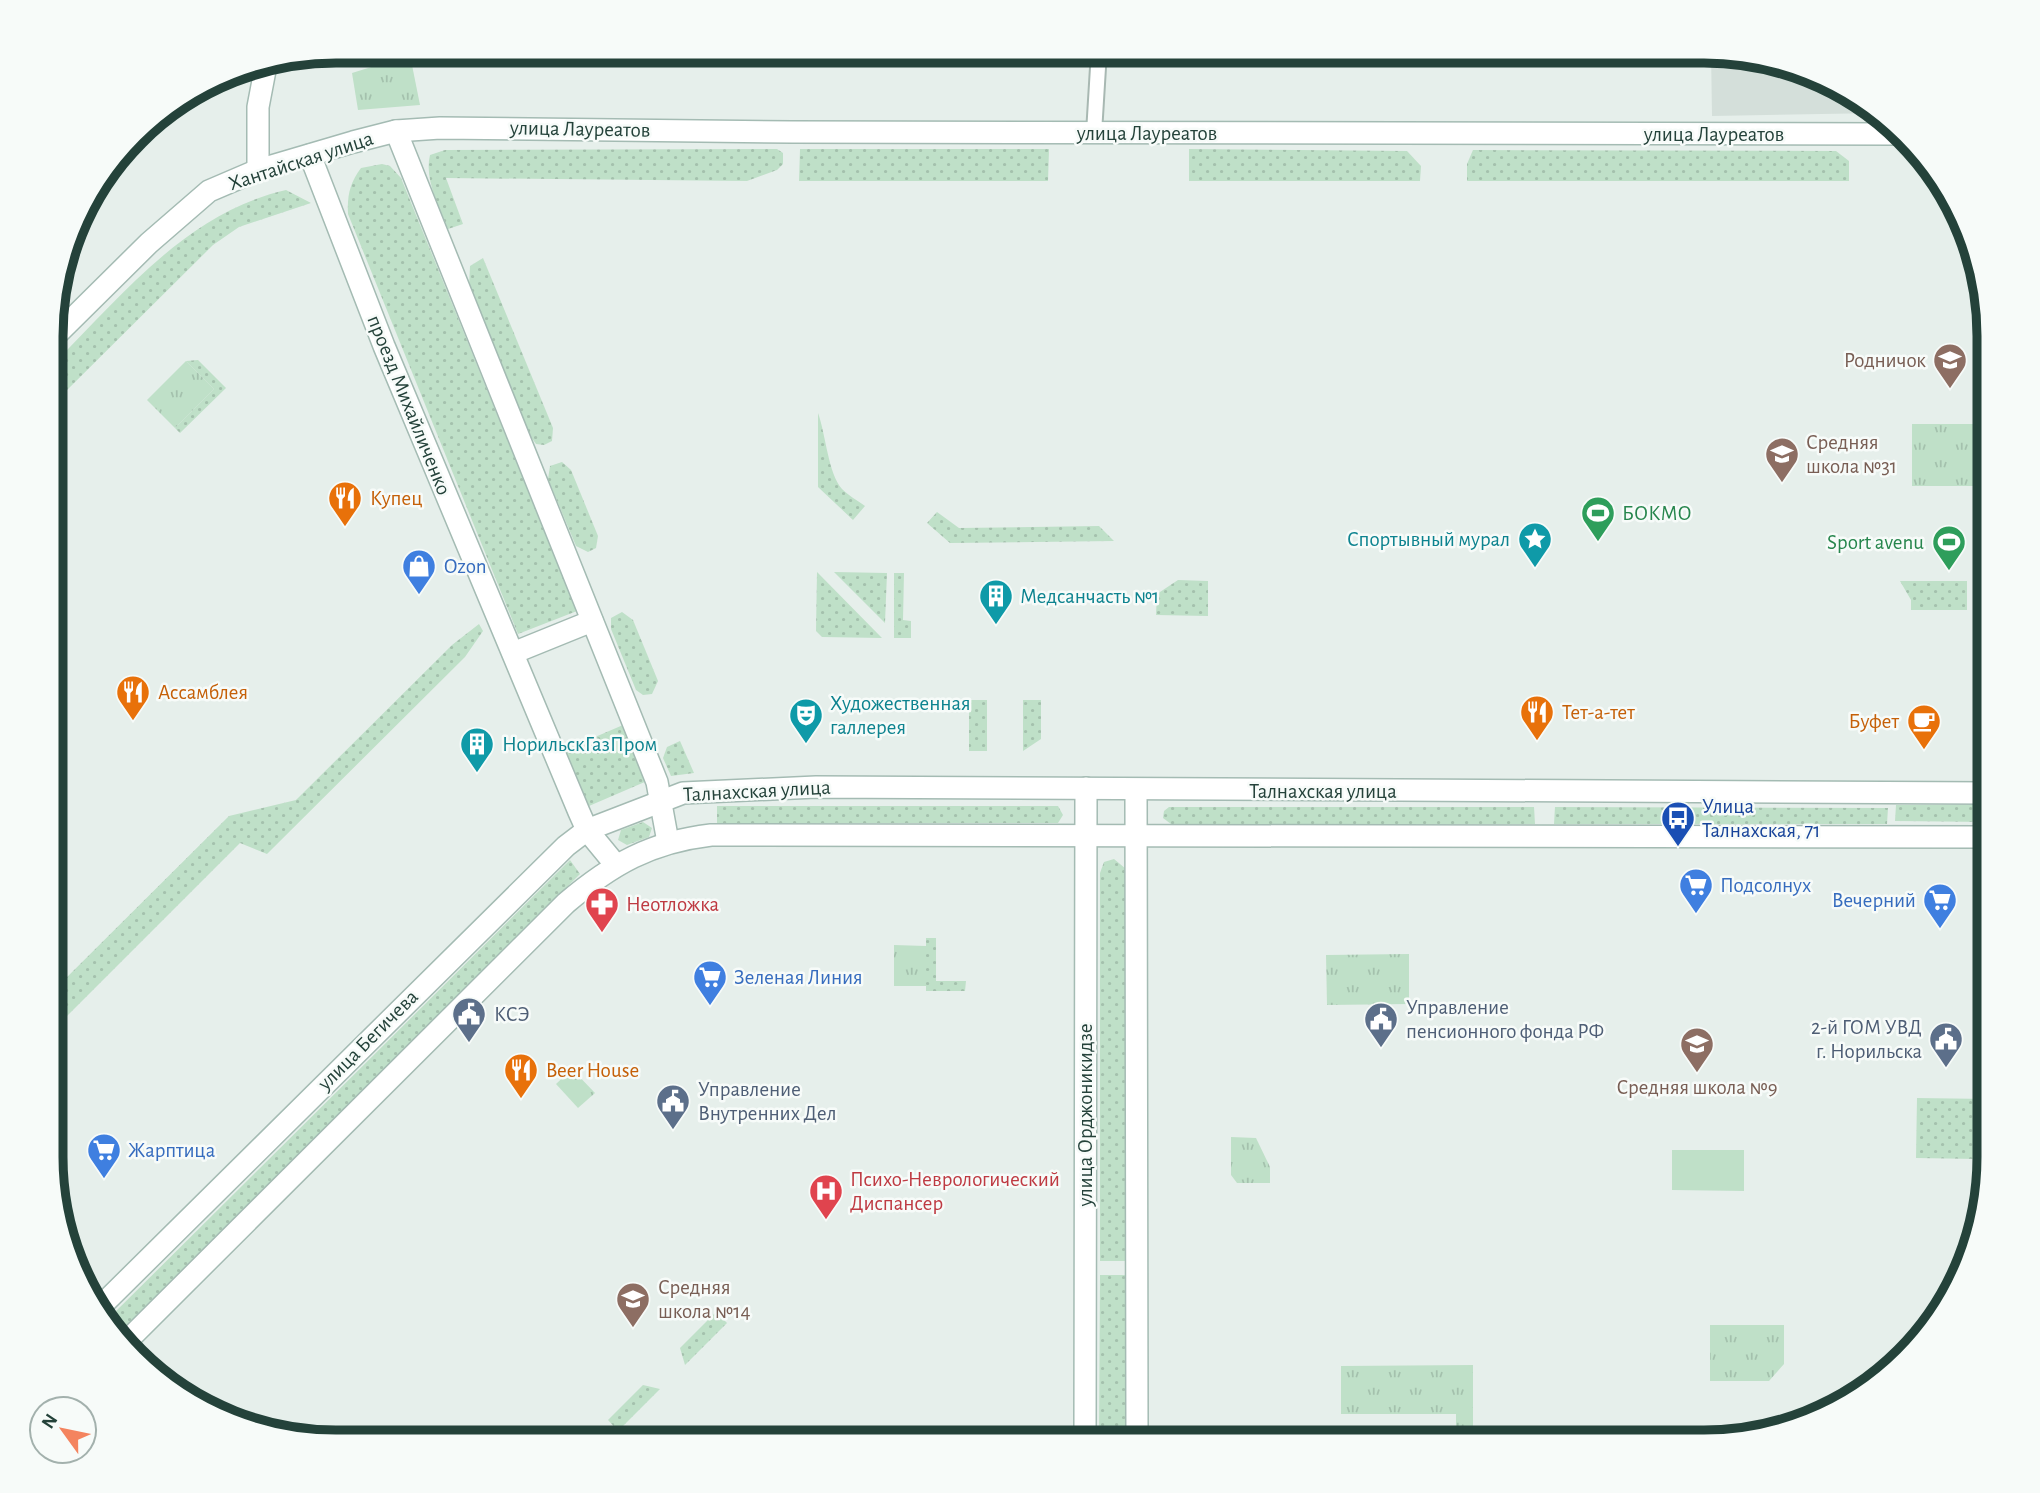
<svg xmlns="http://www.w3.org/2000/svg" width="2040" height="1493" font-family="'Alegreya Sans',sans-serif">
  <style>
    .built { fill: #d4dfda }
    .grass { fill: url(#grass-dots) }
    .park { fill: url(#park-tufts) }
    .pitch { fill: #bfe0c8 }
    .lines { fill: none; stroke-linecap: round; stroke-linejoin: round }
    .street-casing { stroke: #a8b8b2; stroke-width: 18 }
    .secondary-casing { stroke: #a4bbb3; stroke-width: 24 }
    .street { stroke: #fff; stroke-width: 14 }
    .secondary { stroke: #fff; stroke-width: 21 }
    .labels { text-anchor: middle; dominant-baseline: central; stroke-width: 5; stroke-linejoin: round; paint-order: stroke }
    .street-label { font-size: 21px; fill: #24423a; stroke: #f7fbf9 }
    .education-label { font-size: 21px; fill: #785e54; stroke: #f7fbf9; text-anchor: start }
    .food-label { font-size: 21px; fill: #c56008; stroke: #f7fbf9; text-anchor: start }
    .leisure-label { font-size: 21px; fill: #27864d; stroke: #f7fbf9; text-anchor: start }
    .culture-label { font-size: 21px; fill: #0d838f; stroke: #f7fbf9; text-anchor: start }
    .shop-label { font-size: 21px; fill: #366cbe; stroke: #f7fbf9; text-anchor: start }
    .transit-label { font-size: 21px; fill: #164399; stroke: #f7fbf9; text-anchor: start }
    .health-label { font-size: 21px; fill: #be3a42; stroke: #f7fbf9; text-anchor: start }
    .service-label { font-size: 21px; fill: #4e5e75; stroke: #f7fbf9; text-anchor: start }
    .rim { fill: none; stroke: #24423a; stroke-width: 9 }
  </style>
  <defs>
    <pattern id="grass-dots" width="8" height="8" patternUnits="userSpaceOnUse" patternTransform="scale(1.75)"><rect width="8" height="8" fill="#bfe0c8"/><path d="M2 2h.1M6 6h.1" fill="none" stroke="#a4c1ad" stroke-width="1.8" stroke-linecap="round"/></pattern>
    <pattern id="park-tufts" width="24" height="20" patternUnits="userSpaceOnUse" patternTransform="scale(1.75)"><rect width="24" height="20" fill="#bfe0c8"/><path d="M3 7l-1-3M5 7V3M7 7l1-3M15 17l-1-3M17 17v-4M19 17l1-3" fill="none" stroke="#a4c1ad"/></pattern>
  </defs>
  <rect width="100%" height="100%" fill="#e6efeb"/>
  <path class="built" d="M 1711,51 L 1813,72 L 1880,113 L 1712,116 Z"/>
  <g class="grass">
    <path d="M 777,149 L 783,153 L 783,164 L 777,170 L 747,181 L 446,178 L 463,224 L 448,229 C 439,206 424,179 430,155 L 445,150 Z"/>
    <path d="M 800,149 L 1049,149 L 1048,181 L 799,181 Z"/>
    <path d="M 1189,149 L 1407,151 L 1421,166 L 1420,181 L 1189,181 Z"/>
    <path d="M 1473,150 L 1836,151 L 1849,161 L 1849,181 L 1467,181 L 1467,164 Z"/>
    <path d="M 382,164 L 390,166 L 401,178 L 577,611 L 518,634 L 348,214 C 347,195 350,183 361,168 Z"/>
    <path d="M 286,190 L 311,203 L 239,227 L 213,245 L 61,396 L 53,385 L 53,364 C 123,295 186,213 286,190 Z"/>
    <path d="M 483,258 L 553,428 L 552,441 L 544,445 L 536,444 L 531,437 L 469,287 L 470,266 Z"/>
    <path d="M 198,360 L 226,388 L 180,433 L 175,428 L 214,389 L 186,361 Z"/>
    <path d="M 818,413 C 826,435 828,473 842,489 C 848,495 858,501 865,506 L 853,520 L 818,487 Z"/>
    <path d="M 562,462 L 571,470 L 598,536 L 596,548 L 588,552 L 576,546 L 548,479 L 550,466 Z"/>
    <path d="M 937,512 L 959,528 L 1099,526 L 1114,541 L 950,543 L 927,523 Z"/>
    <path d="M 817,572 L 882,638 L 822,637 L 816,631 Z"/>
    <path d="M 834,572 L 887,573 L 885,623 Z"/>
    <path d="M 894,573 L 904,573 L 903,620 L 911,621 L 911,638 L 894,638 Z"/>
    <path d="M 1178,580 L 1208,581 L 1208,616 L 1156,615 L 1157,594 Z"/>
    <path d="M 1900,581 L 1967,581 L 1967,610 L 1911,610 L 1911,600 Z"/>
    <path d="M 622,612 L 633,620 L 658,681 L 652,694 L 643,695 L 636,690 L 611,629 L 611,618 Z"/>
    <path d="M 479,624 L 483,631 L 465,657 L 267,854 L 240,843 L 53,1030 L 53,991 L 229,816 L 296,800 L 452,645 Z"/>
    <rect x="969" y="700" width="18" height="51"/>
    <path d="M 1023,700 L 1041,700 L 1041,739 L 1023,751 Z"/>
    <path d="M 623,725 L 647,781 L 589,806 L 565,750 Z"/>
    <path d="M 680,741 L 694,773 L 671,776 L 663,758 L 667,747 Z"/>
    <path d="M 1896,805 L 1989,805 L 1989,822 L 1895,821 Z"/>
    <path d="M 717,806 L 1058,806 L 1063,815 L 1058,823 L 717,823 Z"/>
    <path d="M 1169,807 L 1534,807 L 1535,824 L 1171,824 L 1163,818 L 1164,811 Z"/>
    <path d="M 1555,807 L 1888,808 L 1887,824 L 1554,824 Z"/>
    <path d="M 643,822 L 652,828 L 649,837 L 627,845 L 618,840 L 621,830 Z"/>
    <path d="M 1114,859 L 1126,869 L 1125,1261 L 1100,1261 L 1100,873 L 1104,862 Z"/>
    <path d="M 570,860 L 580,874 L 119,1333 L 107,1320 Z"/>
    <path d="M 926,938 L 936,938 L 936,981 L 966,981 L 965,991 L 926,991 Z"/>
    <path d="M 1917,1098 L 1989,1099 L 1989,1155 L 1978,1155 L 1978,1159 L 1916,1158 Z"/>
    <path d="M 1100,1275 L 1125,1275 L 1125,1442 L 1099,1442 Z"/>
    <path d="M 716,1312 L 727,1323 L 685,1365 L 680,1348 Z"/>
    <path d="M 643,1385 L 660,1389 L 618,1431 L 608,1420 Z"/>
  </g>
  <g class="park">
    <path d="M 410,55 L 420,105 L 358,110 L 352,73 Z"/>
    <path d="M 186,361 L 214,389 L 175,428 L 147,400 Z"/>
    <rect x="1912" y="424" width="77" height="62"/>
    <path d="M 894,945 L 926,946 L 926,986 L 894,986 Z"/>
    <path d="M 1409,954 L 1409,1004 L 1327,1005 L 1326,955 Z"/>
    <path d="M 572,1069 L 595,1093 L 578,1108 L 556,1084 Z"/>
    <path d="M 1231,1137 L 1256,1138 L 1270,1167 L 1270,1183 L 1237,1183 L 1231,1175 Z"/>
    <path d="M 1710,1325 L 1784,1325 L 1784,1364 L 1769,1381 L 1710,1381 Z"/>
    <path d="M 1473,1365 L 1473,1442 L 1456,1442 L 1456,1414 L 1341,1414 L 1341,1366 Z"/>
  </g>
  <path class="pitch" d="M 1672,1150 L 1744,1150 L 1744,1191 L 1672,1190 Z"/>
  <g class="lines">
    <g class="street-casing">
      <path id="street" d="M 1094,133 L 1099,51"/>
    </g>
    <g class="secondary-casing">
      <g id="secondary">
        <path d="M 396,131 L 657,782 L 668,842"/>
        <path d="M 310,155 L 384,346 L 579,812 L 587,830 L 615,864"/>
        <path d="M 258,170 L 258,107 L 266,65"/>
        <path d="M 53,338 L 149,243 L 209,191 L 258,170 L 353,142 L 396,131 L 440,128 L 792,132 L 1898,134"/>
        <path d="M 513,653 L 592,621"/>
        <path d="M 1136,790 L 1137,1442"/>
        <path d="M 98,1309 L 566,846 L 587,830 L 683,793 L 816,787 L 1989,793"/>
        <path d="M 126,1342 L 566,903 C 612,864 651,842 711,835 L 1989,837"/>
        <path d="M 1085,1442 L 1086,788"/>
      </g>
    </g>
    <use href="#street" class="street"/>
    <use href="#secondary" class="secondary"/>
  </g>
  <defs>
    <g id="school-pin" transform="scale(1.75)"><path d="M0 17L-7.5 6A9.5 9.5 0 1 1 7.5 6Z" fill="#8d6e63" stroke="#f7fbf9"/><path d="M0-5L7-2L0 1L-7-2ZM-4 1L0 2.5L4 1V4Q0 6-4 4Z" fill="#fff"/></g>
    <g id="restaurant-pin" transform="scale(1.75)"><path d="M0 17L-7.5 6A9.5 9.5 0 1 1 7.5 6Z" fill="#e8710a" stroke="#f7fbf9"/><path d="M-5-6h1v4h1v-4h1v4h1v-4h1v5L-1.5 .5V6h-2V.5L-5-1ZM5-6V6H3V1.5H1.5Q1.5-4 5-6Z" fill="#fff"/></g>
    <g id="stadium-pin" transform="scale(1.75)"><path d="M0 17L-7.5 6A9.5 9.5 0 1 1 7.5 6Z" fill="#2e9e5b" stroke="#f7fbf9"/><path d="M0-5a6.5 5 0 1 0 0 10a6.5 5 0 1 0 0-10ZM-3.5-1.8h7v3.6h-7Z" fill="#fff"/></g>
    <g id="sight-pin" transform="scale(1.75)"><path d="M0 17L-7.5 6A9.5 9.5 0 1 1 7.5 6Z" fill="#0f9aa8" stroke="#f7fbf9"/><path d="M0-6L1.8-2.2L6-1.7L2.9 1.2L3.7 5.4L0 3.3L-3.7 5.4L-2.9 1.2L-6-1.7L-1.8-2.2Z" fill="#fff"/></g>
    <g id="shop-pin" transform="scale(1.75)"><path d="M0 17L-7.5 6A9.5 9.5 0 1 1 7.5 6Z" fill="#3f7fe0" stroke="#f7fbf9"/><path d="M-5-2.5h2.3a2.7 3.5 0 0 1 5.4 0H5L5.5 6h-11ZM-1.5-2.5h3a1.5 2.3 0 0 0-3 0Z" fill="#fff"/></g>
    <g id="building-pin" transform="scale(1.75)"><path d="M0 17L-7.5 6A9.5 9.5 0 1 1 7.5 6Z" fill="#0f9aa8" stroke="#f7fbf9"/><path d="M-4-6H4V6H1V3H-1V6H-4ZM-2.5-4.3h1.7v1.8h-1.7ZM.8-4.3h1.7v1.8H.8ZM-2.5-1h1.7V.8h-1.7ZM.8-1h1.7V.8H.8Z" fill="#fff"/></g>
    <g id="theatre-pin" transform="scale(1.75)"><path d="M0 17L-7.5 6A9.5 9.5 0 1 1 7.5 6Z" fill="#0f9aa8" stroke="#f7fbf9"/><path d="M-5-5.5Q0-4 5-5.5V0Q5 5 0 6Q-5 5-5 0ZM-3.3-2.5H-1v1.5H-3.3ZM1-2.5H3.3v1.5H1ZM-2.8 1Q0 5.5 2.8 1Z" fill="#fff"/></g>
    <g id="cafe-pin" transform="scale(1.75)"><path d="M0 17L-7.5 6A9.5 9.5 0 1 1 7.5 6Z" fill="#e8710a" stroke="#f7fbf9"/><path d="M-5.5-4.5H6V0H3Q3 3.5 0 3.5H-2.5Q-5.5 3.5-5.5 0ZM3-3.2v2h1.7v-2ZM-6 4.5H4V6H-6Z" fill="#fff"/></g>
    <g id="bus-pin" transform="scale(1.75)"><path d="M0 17L-7.5 6A9.5 9.5 0 1 1 7.5 6Z" fill="#1a4fb4" stroke="#f7fbf9"/><path d="M-5-6H5V4H4V6H2V4H-2V6H-4V4H-5ZM-3.5-4V0h7V-4ZM-3.5 1.2v1.5H-2V1.2ZM2 1.2v1.5H3.5V1.2Z" fill="#fff"/></g>
    <g id="supermarket-pin" transform="scale(1.75)"><path d="M0 17L-7.5 6A9.5 9.5 0 1 1 7.5 6Z" fill="#3f7fe0" stroke="#f7fbf9"/><path d="M-6-5.5h2.5l.6 2H6L4.5 2H-2.5L-4.4-4H-6ZM-1.5 3.2a1.3 1.3 0 1 0 .1 0ZM3 3.2a1.3 1.3 0 1 0 .1 0Z" fill="#fff"/></g>
    <g id="pharmacy-pin" transform="scale(1.75)"><path d="M0 17L-7.5 6A9.5 9.5 0 1 1 7.5 6Z" fill="#e0444e" stroke="#f7fbf9"/><path d="M-2-6h4v4h4v4h-4v4h-4v-4h-4v-4h4Z" fill="#fff"/></g>
    <g id="civic-pin" transform="scale(1.75)"><path d="M0 17L-7.5 6A9.5 9.5 0 1 1 7.5 6Z" fill="#5c6f8a" stroke="#f7fbf9"/><path d="M-.6-6.5H3V-4.5H.6V-3L4-1V1h2V6H-6V1h2V-1L-.6-3ZM-1.2 2.5V6h2.4V2.5Z" fill="#fff"/></g>
    <g id="hospital-pin" transform="scale(1.75)"><path d="M0 17L-7.5 6A9.5 9.5 0 1 1 7.5 6Z" fill="#e0444e" stroke="#f7fbf9"/><path d="M-5-5h3v3.5h4V-5h3V5h-3V1.5h-4V5h-3Z" fill="#fff"/></g>
  </defs>
  <g fill-rule="evenodd">
    <use href="#school-pin" x="1950" y="360"/>
    <use href="#school-pin" x="1782" y="454"/>
    <use href="#restaurant-pin" x="345" y="498"/>
    <use href="#stadium-pin" x="1598" y="513"/>
    <use href="#sight-pin" x="1535" y="539"/>
    <use href="#stadium-pin" x="1949" y="542"/>
    <use href="#shop-pin" x="419" y="566"/>
    <use href="#building-pin" x="996" y="596"/>
    <use href="#restaurant-pin" x="133" y="692"/>
    <use href="#restaurant-pin" x="1537" y="712"/>
    <use href="#theatre-pin" x="806" y="715"/>
    <use href="#cafe-pin" x="1924" y="721"/>
    <use href="#building-pin" x="477" y="744"/>
    <use href="#bus-pin" x="1678" y="818"/>
    <use href="#supermarket-pin" x="1696" y="885"/>
    <use href="#supermarket-pin" x="1940" y="900"/>
    <use href="#pharmacy-pin" x="602" y="904"/>
    <use href="#supermarket-pin" x="710" y="977"/>
    <use href="#civic-pin" x="469" y="1014"/>
    <use href="#civic-pin" x="1381" y="1019"/>
    <use href="#civic-pin" x="1946" y="1039"/>
    <use href="#school-pin" x="1697" y="1044"/>
    <use href="#restaurant-pin" x="521" y="1070"/>
    <use href="#civic-pin" x="673" y="1101"/>
    <use href="#supermarket-pin" x="104" y="1150"/>
    <use href="#hospital-pin" x="826" y="1191"/>
    <use href="#school-pin" x="633" y="1299"/>
  </g>
  <g class="labels">
    <g class="street-label">
      <text transform="translate(580 129) rotate(1)">улица Лауреатов</text>
      <text x="1147" y="133">улица Лауреатов</text>
      <text x="1714" y="134">улица Лауреатов</text>
      <text transform="translate(301 161) rotate(-18)">Хантайская улица</text>
      <text transform="translate(409 405) rotate(68)">проезд Михайличенко</text>
      <text transform="translate(757 791) rotate(-3)">Талнахская улица</text>
      <text x="1323" y="791">Талнахская улица</text>
      <text transform="translate(368 1040) rotate(-45)">улица Бегичева</text>
      <text transform="translate(1085 1115) rotate(-90)">улица Орджоникидзе</text>
    </g>
    <g class="education-label">
      <text x="1926" y="360" text-anchor="end">Родничок</text>
      <text x="1806" y="442">Средняя<tspan x="1806" dy="24">школа №31</tspan></text>
      <text x="1697" y="1087" text-anchor="middle">Средняя школа №9</text>
      <text x="658" y="1287">Средняя<tspan x="658" dy="24">школа №14</tspan></text>
    </g>
    <g class="food-label">
      <text x="370" y="498">Купец</text>
      <text x="158" y="692">Ассамблея</text>
      <text x="1562" y="712">Тет-а-тет</text>
      <text x="1899" y="721" text-anchor="end">Буфет</text>
      <text x="546" y="1070">Beer House</text>
    </g>
    <g class="leisure-label">
      <text x="1622" y="513">БОКМО</text>
      <text x="1924" y="542" text-anchor="end">Sport avenu</text>
    </g>
    <g class="culture-label">
      <text x="1510" y="539" text-anchor="end">Спортывный мурал</text>
      <text x="1020" y="596">Медсанчасть №1</text>
      <text x="830" y="703">Художественная<tspan x="830" dy="24">галлерея</tspan></text>
      <text x="502" y="744">НорильскГазПром</text>
    </g>
    <g class="shop-label">
      <text x="444" y="566">Ozon</text>
      <text x="1720" y="885">Подсолнух</text>
      <text x="1916" y="900" text-anchor="end">Вечерний</text>
      <text x="734" y="977">Зеленая Линия</text>
      <text x="128" y="1150">Жарптица</text>
    </g>
    <g class="transit-label">
      <text x="1702" y="806">Улица<tspan x="1702" dy="24">Талнахская, 71</tspan></text>
    </g>
    <g class="health-label">
      <text x="626" y="904">Неотложка</text>
      <text x="850" y="1179">Психо-Неврологический<tspan x="850" dy="24">Диспансер</tspan></text>
    </g>
    <g class="service-label">
      <text x="1406" y="1007">Управление<tspan x="1406" dy="24">пенсионного фонда РФ</tspan></text>
      <text x="494" y="1014">КСЭ</text>
      <text x="1922" y="1027" text-anchor="end">2-й ГОМ УВД<tspan x="1922" dy="24">г. Норильска</tspan></text>
      <text x="698" y="1089">Управление<tspan x="698" dy="24">Внутренних Дел</tspan></text>
    </g>
  </g>
  <path d="M0 0H2040V1493H0ZM336 63H1704A273 273 0 0 1 1977 336V1157A273 273 0 0 1 1704 1430H336A273 273 0 0 1 63 1157V336A273 273 0 0 1 336 63Z" fill="#f7fbf9" fill-rule="evenodd"/>
  <path class="rim" d="M336 63H1704A273 273 0 0 1 1977 336V1157A273 273 0 0 1 1704 1430H336A273 273 0 0 1 63 1157V336A273 273 0 0 1 336 63Z"/>
  <g transform="translate(63 1430) rotate(303)"><circle r="33" fill="#f7fbf9" stroke="#a3b1ad" stroke-width="2"/>
  <path d="M0-5L12 26L0 18L-12 26Z" fill="#f4845f"/>
  <text y="-10" font-size="19" font-weight="bold" text-anchor="middle" fill="#24423a">N</text>
  </g>
</svg>
